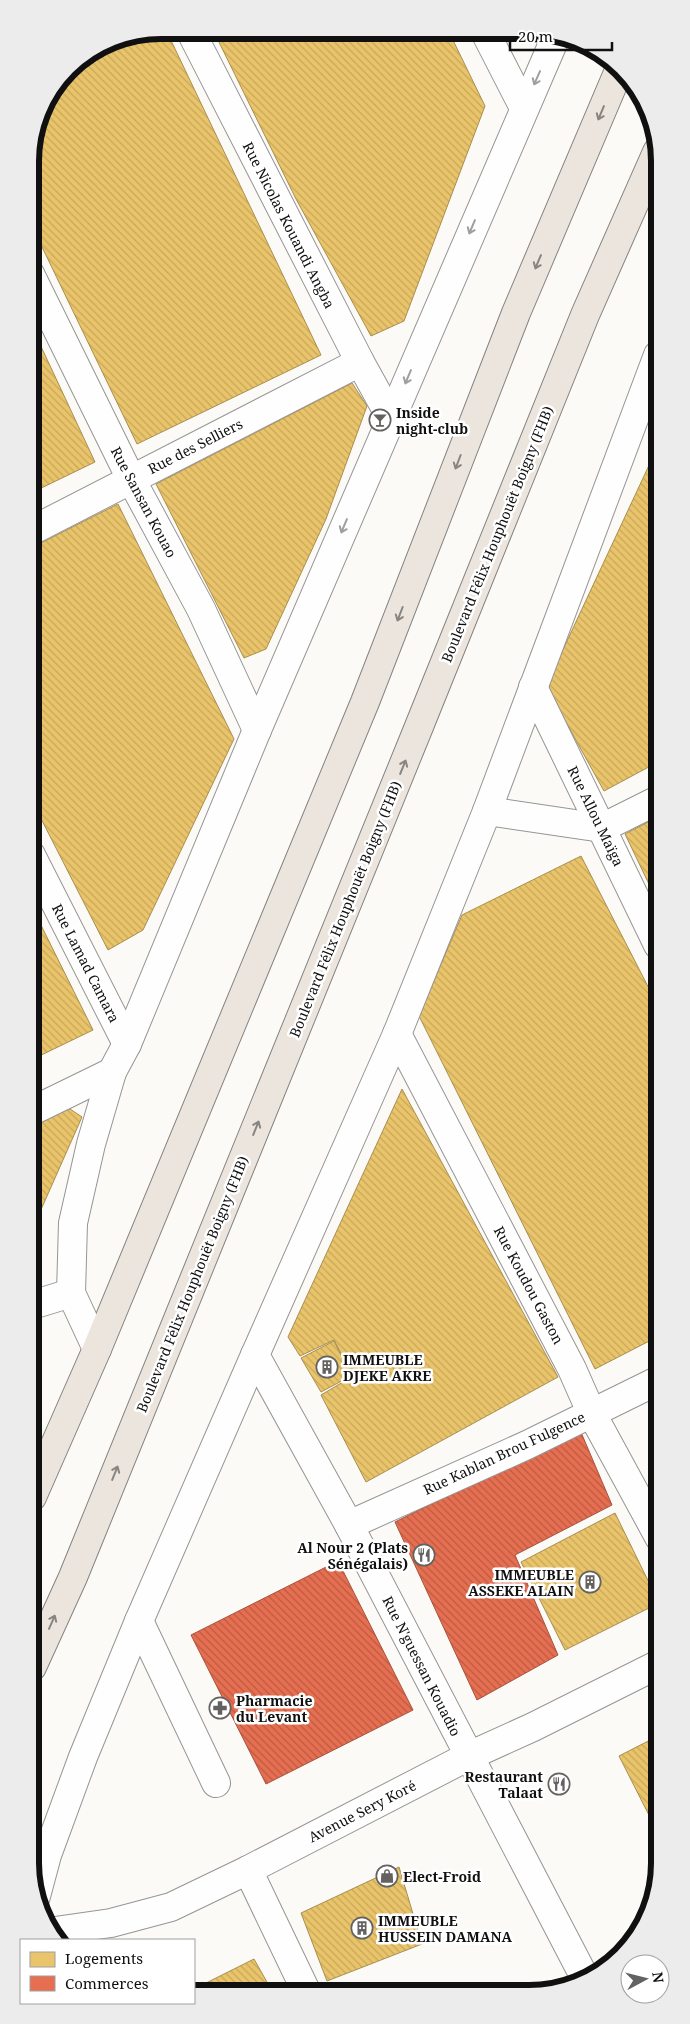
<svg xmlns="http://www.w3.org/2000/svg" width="690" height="2024" font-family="'Noto Serif',serif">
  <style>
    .homes { fill: url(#homes-back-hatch); stroke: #a88e4f }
    .shops { fill: url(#shops-back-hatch); stroke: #a6523e }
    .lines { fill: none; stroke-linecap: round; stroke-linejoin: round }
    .minor-casing { stroke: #969594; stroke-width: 30 }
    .major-casing { stroke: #848381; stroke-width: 30 }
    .minor { stroke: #fffefe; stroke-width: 28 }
    .major { stroke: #ebe5dd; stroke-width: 28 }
    .oneway { stroke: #9f9f9f }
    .oneway2 { stroke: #888581 }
    .labels { text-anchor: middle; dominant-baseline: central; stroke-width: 5; stroke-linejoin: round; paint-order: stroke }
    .street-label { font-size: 14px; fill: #101010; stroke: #fff }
    .poi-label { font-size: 14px; font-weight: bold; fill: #101010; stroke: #fff; text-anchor: start }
    .rim { fill: none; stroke: #101010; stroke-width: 6 }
  </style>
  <defs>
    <pattern id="homes-back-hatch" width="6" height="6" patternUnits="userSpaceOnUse" patternTransform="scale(1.25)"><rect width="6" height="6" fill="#e9c46a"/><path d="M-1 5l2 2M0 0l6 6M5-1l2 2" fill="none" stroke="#c7a75b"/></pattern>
    <pattern id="shops-back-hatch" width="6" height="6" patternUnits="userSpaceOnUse" patternTransform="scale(1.25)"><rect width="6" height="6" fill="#e76f51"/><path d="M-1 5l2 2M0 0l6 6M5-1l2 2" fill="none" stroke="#ba5a42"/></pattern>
  </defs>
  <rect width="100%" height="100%" fill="#fcfaf7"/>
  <g class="homes">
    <path d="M 161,30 L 166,30 L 321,355 L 137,444 L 30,222 L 30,152 L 43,103 L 74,63 L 111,40 Z"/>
    <path d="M 213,30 L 449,32 L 485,106 L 404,321 L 371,336 L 296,199 Z"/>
    <path d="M 31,325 L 95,462 L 31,493 Z"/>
    <path d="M 352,383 L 367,406 L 326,519 L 266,649 L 244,658 L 156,484 Z"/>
    <path d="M 658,446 L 658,762 L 604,791 L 546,686 Z"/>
    <path d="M 118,504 L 234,739 L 143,930 L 108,950 L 31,799 L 31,548 Z"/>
    <path d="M 658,817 L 658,903 L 625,834 Z"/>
    <path d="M 581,856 L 659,1008 L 659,1336 L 595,1369 L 419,1016 L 462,915 Z"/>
    <path d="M 31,905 L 93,1030 L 31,1060 Z"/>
    <path d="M 402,1089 L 558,1377 L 366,1482 L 321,1395 L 353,1376 L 334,1340 L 300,1356 L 288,1337 Z"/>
    <path d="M 64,1105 L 82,1117 L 32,1230 L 32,1120 Z"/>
    <path d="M 334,1341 L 351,1376 L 321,1392 L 301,1358 Z"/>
    <path d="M 615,1513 L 659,1603 L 565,1650 L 521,1562 Z"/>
    <path d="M 660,1735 L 660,1830 L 657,1831 L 619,1756 Z"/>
    <path d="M 399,1867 L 422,1944 L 327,1981 L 301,1913 Z"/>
    <path d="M 254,1959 L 272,1991 L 197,1992 L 196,1988 Z"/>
  </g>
  <g class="shops">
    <path d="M 580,1430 L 612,1505 L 515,1555 L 558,1655 L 477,1700 L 395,1522 Z"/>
    <path d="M 338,1561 L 413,1710 L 266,1784 L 191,1635 Z"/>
  </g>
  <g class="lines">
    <g class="minor-casing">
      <g id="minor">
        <path d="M 190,30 L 360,362 L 391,418"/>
        <path d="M 485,32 L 524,108"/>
        <path d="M 30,274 L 131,479 L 201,609 L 257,730"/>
        <path d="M 31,531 L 360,362"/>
        <path d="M 533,687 L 658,945"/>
        <path d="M 487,811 L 602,828 L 658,800"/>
        <path d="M 31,855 L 127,1044"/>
        <path d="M 397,1034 L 572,1369 L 591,1412 L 659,1537"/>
        <path d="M 32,1111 L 112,1072"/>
        <path d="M 32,1305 L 71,1293"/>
        <path d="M 97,1349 L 71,1293 L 73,1223 L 91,1144 L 112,1072 L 127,1044 L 257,730 L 557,34"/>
        <path d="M 255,1355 L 349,1525 L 586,1980"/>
        <path d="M 349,1525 L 527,1445 L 659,1380"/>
        <path d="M 139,1621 L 216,1783"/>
        <path d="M 248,1870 L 306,1991"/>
        <path d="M 36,1896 L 47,1855 L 83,1757 L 139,1621 L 255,1355 L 397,1034 L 487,811 L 658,355"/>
        <path d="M 55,1931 L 111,1923 L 171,1907 L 248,1870 L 469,1756 L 533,1727 L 659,1664"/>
      </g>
    </g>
    <g class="major-casing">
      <g id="major">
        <path d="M 32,1497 L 97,1349 L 365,702 L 516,313 L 620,68"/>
        <path d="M 32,1667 L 73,1577 L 418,729 L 585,315 L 657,152"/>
      </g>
    </g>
    <use href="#minor" class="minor"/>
    <use href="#major" class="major"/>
  </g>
  <defs><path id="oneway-shaft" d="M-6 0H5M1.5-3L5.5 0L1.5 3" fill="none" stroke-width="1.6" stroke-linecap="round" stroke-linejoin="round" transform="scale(1.25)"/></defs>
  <g class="oneway">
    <use href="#oneway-shaft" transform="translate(537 78) rotate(114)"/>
    <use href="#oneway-shaft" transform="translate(472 227) rotate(113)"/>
    <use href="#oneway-shaft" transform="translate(408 377) rotate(113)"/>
    <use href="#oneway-shaft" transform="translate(344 526) rotate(113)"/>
  </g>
  <g class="oneway2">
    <use href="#oneway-shaft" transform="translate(601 113) rotate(113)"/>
    <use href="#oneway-shaft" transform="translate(538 262) rotate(113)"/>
    <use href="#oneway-shaft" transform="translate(458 462) rotate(111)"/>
    <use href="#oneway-shaft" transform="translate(400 614) rotate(111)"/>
    <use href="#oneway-shaft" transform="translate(403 767) rotate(-68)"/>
    <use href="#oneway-shaft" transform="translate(256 1128) rotate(-68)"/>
    <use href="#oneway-shaft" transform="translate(115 1473) rotate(-68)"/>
    <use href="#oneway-shaft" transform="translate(52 1622) rotate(-66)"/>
  </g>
  <defs>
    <g id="bar-ring" transform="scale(1.125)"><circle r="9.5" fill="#fff" stroke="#636261" stroke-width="1.5"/><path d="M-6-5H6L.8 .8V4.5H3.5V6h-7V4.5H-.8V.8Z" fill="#636261"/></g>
    <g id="building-ring" transform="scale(1.125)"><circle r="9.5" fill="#fff" stroke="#636261" stroke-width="1.5"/><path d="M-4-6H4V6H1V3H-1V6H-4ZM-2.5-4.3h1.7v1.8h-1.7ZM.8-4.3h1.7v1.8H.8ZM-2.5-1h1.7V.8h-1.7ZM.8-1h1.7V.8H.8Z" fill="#636261"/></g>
    <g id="restaurant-ring" transform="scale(1.125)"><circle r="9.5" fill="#fff" stroke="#636261" stroke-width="1.5"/><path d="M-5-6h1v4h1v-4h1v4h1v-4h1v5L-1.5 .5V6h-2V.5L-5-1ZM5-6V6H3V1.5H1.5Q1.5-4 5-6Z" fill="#636261"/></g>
    <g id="pharmacy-ring" transform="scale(1.125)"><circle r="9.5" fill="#fff" stroke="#636261" stroke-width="1.5"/><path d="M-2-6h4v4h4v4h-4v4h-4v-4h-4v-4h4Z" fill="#636261"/></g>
    <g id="shop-ring" transform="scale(1.125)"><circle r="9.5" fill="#fff" stroke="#636261" stroke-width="1.5"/><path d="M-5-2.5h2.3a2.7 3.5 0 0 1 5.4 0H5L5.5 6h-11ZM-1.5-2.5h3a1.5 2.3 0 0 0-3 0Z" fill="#636261"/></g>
  </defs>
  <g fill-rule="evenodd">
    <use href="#bar-ring" x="380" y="420"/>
    <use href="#building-ring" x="327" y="1367"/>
    <use href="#restaurant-ring" x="424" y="1555"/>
    <use href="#building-ring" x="590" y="1582"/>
    <use href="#pharmacy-ring" x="220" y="1708"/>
    <use href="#restaurant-ring" x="559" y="1784"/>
    <use href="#shop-ring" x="387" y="1876"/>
    <use href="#building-ring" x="362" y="1928"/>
  </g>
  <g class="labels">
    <g class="street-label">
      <text transform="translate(289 225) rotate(63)">Rue Nicolas Kouandi Angba</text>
      <text transform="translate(195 446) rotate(-27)">Rue des Selliers</text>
      <text transform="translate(144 502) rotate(62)">Rue Sansan Kouao</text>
      <text transform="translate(497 534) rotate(-68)">Boulevard Félix Houphouët Boigny (FHB)</text>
      <text transform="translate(596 816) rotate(64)">Rue Allou Maïga</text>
      <text transform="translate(345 909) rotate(-68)">Boulevard Félix Houphouët Boigny (FHB)</text>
      <text transform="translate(86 963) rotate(63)">Rue Lamad Camara</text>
      <text transform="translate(192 1284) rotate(-68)">Boulevard Félix Houphouët Boigny (FHB)</text>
      <text transform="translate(529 1285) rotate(62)">Rue Koudou Gaston</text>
      <text transform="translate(504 1453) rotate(-25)">Rue Kablan Brou Fulgence</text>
      <text transform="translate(422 1666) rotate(63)">Rue N'guessan Kouadio</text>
      <text transform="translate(362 1811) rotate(-27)">Avenue Sery Koré</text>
    </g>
    <g class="poi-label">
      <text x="396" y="412">Inside<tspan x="396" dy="16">night-club</tspan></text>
      <text x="343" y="1359">IMMEUBLE<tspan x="343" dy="16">DJEKE AKRE</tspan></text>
      <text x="408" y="1547" text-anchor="end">Al Nour 2 (Plats<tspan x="408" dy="16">Sénégalais)</tspan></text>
      <text x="574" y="1574" text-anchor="end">IMMEUBLE<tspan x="574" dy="16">ASSEKE ALAIN</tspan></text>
      <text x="236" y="1700">Pharmacie<tspan x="236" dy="16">du Levant</tspan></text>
      <text x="543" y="1776" text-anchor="end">Restaurant<tspan x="543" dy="16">Talaat</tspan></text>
      <text x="403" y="1876">Elect-Froid</text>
      <text x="378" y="1920">IMMEUBLE<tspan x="378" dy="16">HUSSEIN DAMANA</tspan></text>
    </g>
  </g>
  <path d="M0 0H690V2024H0ZM161 39H529A122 122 0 0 1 651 161V1863A122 122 0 0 1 529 1985H161A122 122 0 0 1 39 1863V161A122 122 0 0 1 161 39Z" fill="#ececec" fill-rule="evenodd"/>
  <path class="rim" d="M161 39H529A122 122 0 0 1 651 161V1863A122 122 0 0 1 529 1985H161A122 122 0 0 1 39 1863V161A122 122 0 0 1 161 39Z"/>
  <rect x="20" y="1939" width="175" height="65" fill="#ffffff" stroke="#9f9f9f"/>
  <rect x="30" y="1952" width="25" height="15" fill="#e9c46a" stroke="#9f9f9f"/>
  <text x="65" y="1964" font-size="15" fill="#101010">Logements</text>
  <rect x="30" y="1976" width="25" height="15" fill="#e76f51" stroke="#9f9f9f"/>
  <text x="65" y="1989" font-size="15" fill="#101010">Commerces</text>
  <g transform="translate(645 1979) rotate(83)"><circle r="24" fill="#ffffff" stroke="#9f9f9f"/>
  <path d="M0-4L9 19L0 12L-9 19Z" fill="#636261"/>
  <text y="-8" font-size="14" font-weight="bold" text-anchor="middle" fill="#101010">N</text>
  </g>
  <path d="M510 42v8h102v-8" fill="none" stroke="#101010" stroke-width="2.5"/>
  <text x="518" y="42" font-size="15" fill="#101010" stroke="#ffffff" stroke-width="4" paint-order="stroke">20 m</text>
</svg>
